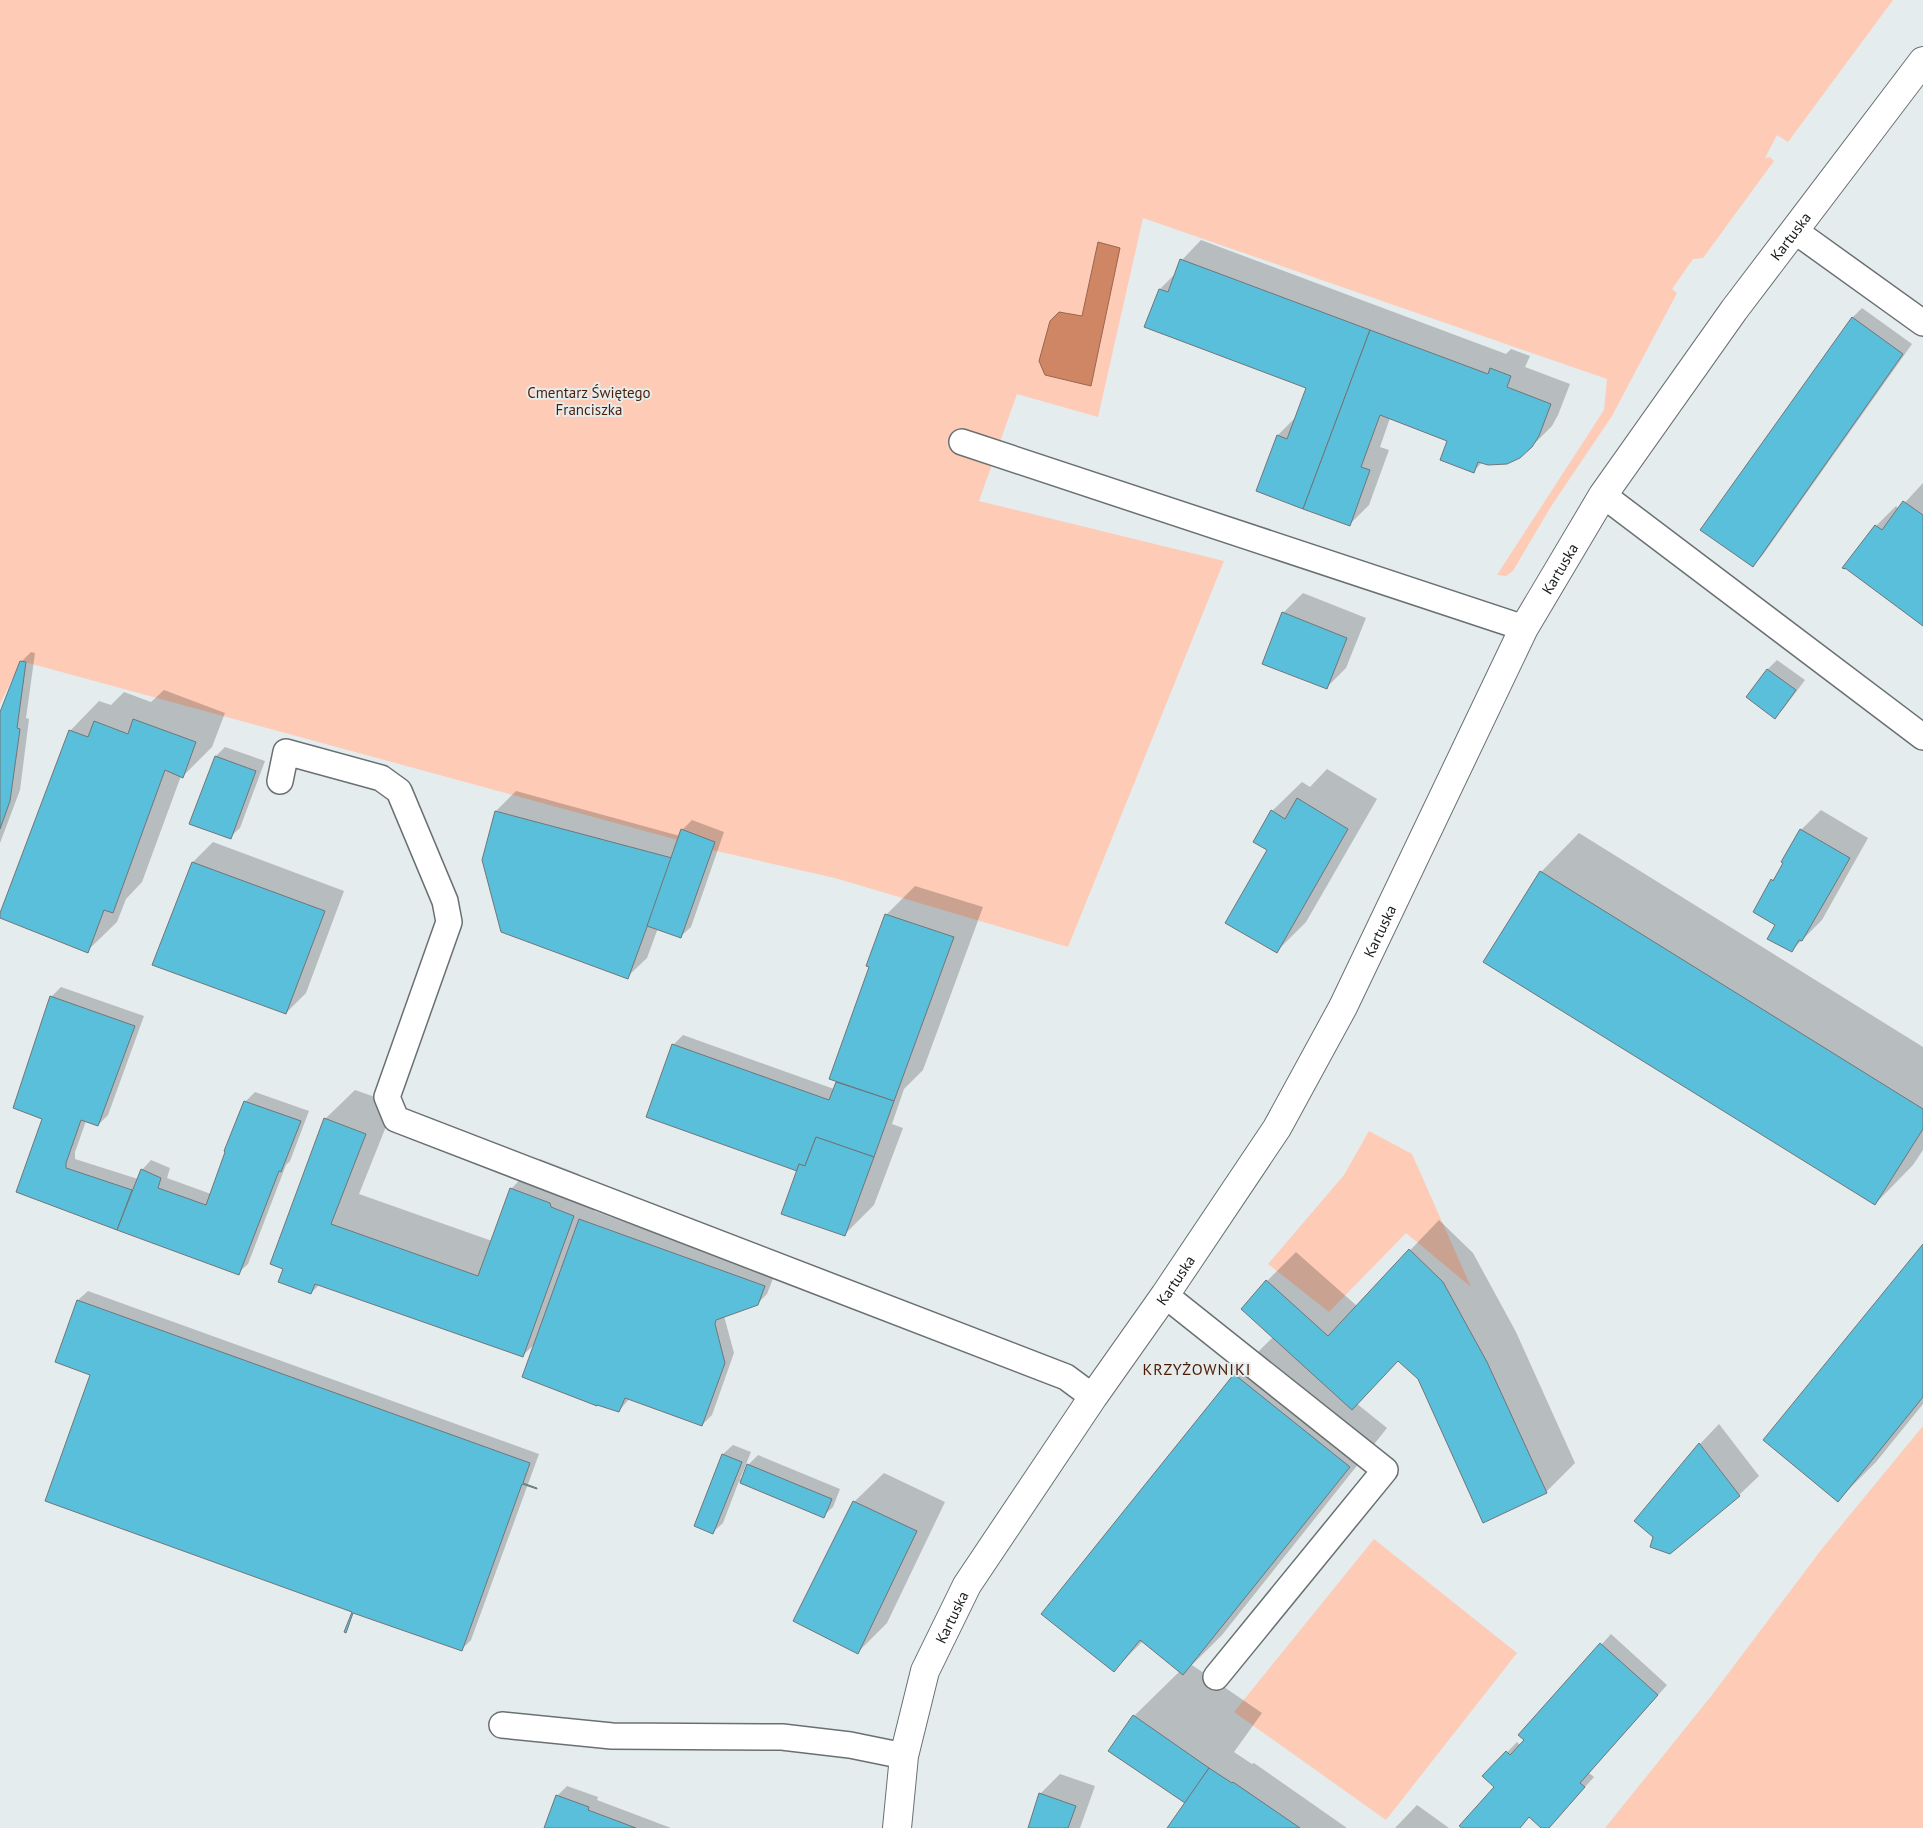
<svg xmlns="http://www.w3.org/2000/svg" width="1923" height="1828" font-family="'PT Sans',sans-serif">
  <style>
    .green { fill: #fdcbb6 }
    .water { fill: #cf8665; stroke: #98664f }
    .shadow { fill: #0003 }
    .building { fill: #5abfdb; stroke: #707678 }
    .lines { fill: none; stroke-linecap: round; stroke-linejoin: round }
    .lane-casing { stroke: #6a7072; stroke-width: 28 }
    .secondary-casing { stroke: #6a7072; stroke-width: 30 }
    .lane { stroke: #fff; stroke-width: 25 }
    .secondary { stroke: #fff; stroke-width: 28 }
    .labels { text-anchor: middle; dominant-baseline: central; stroke-width: 4; stroke-linejoin: round; paint-order: stroke }
    .street-label { font-size: 15px; fill: #181b1b; stroke: #e5ecee }
    .park-label { font-size: 15px; fill: #4d1e06; stroke: #e5ecee }
    .neighbourhood-label { font-size: 16px; letter-spacing: 1px; fill: #4b1b03; stroke: #e5ecee }
  </style>
  <rect width="100%" height="100%" fill="#e5ecee"/>
  <g class="green">
    <path d="M 0,0 L 1893,0 L 1788,142 L 1777,135 L 1765,158 L 1770,157 L 1774,161 L 1703,258 L 1693,259 L 1672,289 L 1677,293 L 1612,416 L 1550,508 L 1513,571 L 1506,576 L 1497,575 L 1604,410 L 1607,379 L 1143,218 L 1098,417 L 1017,394 L 979,501 L 1224,561 L 1068,947 L 835,878 L 712,850 L 715,842 L 682,829 L 678,840 L 21,661 L 0,704 Z"/>
    <path d="M 1369,1131 L 1412,1154 L 1471,1287 L 1406,1233 L 1329,1312 L 1268,1264 L 1344,1175 Z"/>
    <path d="M 1923,1426 L 1923,1828 L 1605,1828 L 1712,1695 L 1821,1550 Z"/>
    <path d="M 1374,1539 L 1517,1653 L 1386,1820 L 1234,1712 Z"/>
  </g>
  <path class="water" d="M 1098,242 L 1120,248 L 1091,386 L 1045,375 L 1039,361 L 1050,321 L 1059,312 L 1082,316 Z"/>
  <g class="shadow">
    <path d="M 1201,240 L 1506,354 L 1511,349 L 1530,356 L 1525,367 L 1570,384 L 1558,415 L 1552,426 L 1532,446 L 1482,462 L 1474,471 L 1448,440 L 1390,418 L 1380,447 L 1389,450 L 1369,505 L 1349,525 L 1258,490 L 1278,435 L 1296,417 L 1307,387 L 1160,289 L 1177,272 L 1182,260 Z"/>
    <path d="M 1862,308 L 1912,344 L 1762,556 L 1752,565 L 1852,318 Z"/>
    <path d="M 1923,483 L 1923,625 L 1876,526 L 1896,506 L 1899,509 Z"/>
    <path d="M 1303,593 L 1366,618 L 1346,668 L 1326,688 L 1283,613 Z"/>
    <path d="M 31,652 L 35,653 L 26,718 L 29,719 L 20,790 L 0,843 L 0,716 L 21,662 Z"/>
    <path d="M 1777,660 L 1805,680 L 1784,708 L 1775,717 L 1747,697 L 1768,669 Z"/>
    <path d="M 164,690 L 225,713 L 212,747 L 183,776 L 181,776 L 142,882 L 126,899 L 117,922 L 87,951 L 0,916 L 70,731 L 99,701 L 111,705 L 124,692 L 151,702 Z"/>
    <path d="M 225,747 L 265,761 L 240,828 L 230,837 L 216,756 Z"/>
    <path d="M 1327,769 L 1377,799 L 1306,922 L 1277,951 L 1272,811 L 1302,782 L 1310,787 Z"/>
    <path d="M 516,791 L 680,836 L 682,830 L 692,820 L 724,832 L 691,927 L 681,936 L 658,928 L 647,958 L 627,977 L 483,860 L 496,811 Z"/>
    <path d="M 1821,810 L 1868,838 L 1822,920 L 1792,950 L 1776,925 L 1772,880 L 1779,873 L 1801,830 Z"/>
    <path d="M 1579,833 L 1923,1047 L 1923,1150 L 1913,1165 L 1875,1204 L 1541,872 Z"/>
    <path d="M 213,842 L 344,891 L 306,993 L 286,1013 L 154,964 L 193,862 Z"/>
    <path d="M 915,886 L 983,907 L 923,1070 L 904,1089 L 892,1124 L 903,1128 L 874,1205 L 844,1235 L 800,1166 L 647,1116 L 674,1044 L 683,1035 L 834,1089 L 838,1081 L 886,915 Z"/>
    <path d="M 61,987 L 144,1016 L 108,1115 L 98,1125 L 86,1121 L 75,1152 L 75,1159 L 138,1179 L 142,1170 L 151,1160 L 170,1168 L 167,1178 L 211,1194 L 245,1102 L 255,1092 L 309,1111 L 290,1161 L 286,1165 L 248,1264 L 238,1273 L 18,1191 L 43,1118 L 51,997 Z"/>
    <path d="M 355,1090 L 395,1104 L 359,1194 L 492,1241 L 511,1189 L 540,1159 L 579,1174 L 581,1178 L 603,1187 L 594,1211 L 774,1276 L 767,1294 L 757,1304 L 724,1316 L 734,1353 L 712,1415 L 702,1425 L 630,1398 L 619,1411 L 536,1343 L 523,1355 L 320,1284 L 311,1293 L 325,1119 Z"/>
    <path d="M 1439,1220 L 1473,1253 L 1516,1332 L 1575,1463 L 1546,1492 L 1399,1360 L 1356,1403 L 1387,1428 L 1222,1635 L 1192,1665 L 1262,1713 L 1234,1752 L 1252,1764 L 1254,1763 L 1347,1828 L 1169,1828 L 1186,1803 L 1134,1716 L 1180,1671 L 1143,1641 L 1114,1670 L 1235,1375 L 1273,1337 L 1267,1281 L 1296,1252 L 1357,1306 Z"/>
    <path d="M 1923,1246 L 1923,1404 L 1876,1462 L 1838,1500 Z"/>
    <path d="M 88,1291 L 539,1454 L 471,1640 L 461,1650 L 92,1374 L 78,1300 Z"/>
    <path d="M 1719,1424 L 1759,1476 L 1739,1495 L 1700,1444 Z"/>
    <path d="M 733,1445 L 751,1452 L 740,1479 L 742,1480 L 748,1465 L 758,1455 L 840,1489 L 833,1507 L 823,1516 L 739,1481 L 723,1523 L 713,1532 L 696,1526 L 723,1454 Z"/>
    <path d="M 884,1473 L 945,1502 L 887,1623 L 857,1653 L 854,1502 Z"/>
    <path d="M 1611,1634 L 1667,1685 L 1589,1773 L 1594,1777 L 1548,1828 L 1543,1828 L 1530,1816 L 1519,1828 L 1464,1828 L 1496,1787 L 1484,1776 L 1517,1742 L 1521,1746 L 1526,1740 L 1520,1735 Z"/>
    <path d="M 1060,1774 L 1095,1786 L 1080,1828 L 1029,1828 L 1040,1794 Z"/>
    <path d="M 567,1786 L 598,1797 L 597,1800 L 671,1828 L 546,1828 L 557,1796 Z"/>
    <path d="M 1417,1805 L 1449,1828 L 1395,1828 Z"/>
  </g>
  <g class="building">
    <path d="M 1180,259 L 1370,330 L 1303,509 L 1256,491 L 1277,435 L 1287,439 L 1306,388 L 1144,327 L 1159,289 L 1168,292 Z"/>
    <path d="M 1852,317 L 1903,354 L 1753,567 L 1700,530 Z"/>
    <path d="M 1370,330 L 1488,374 L 1490,368 L 1511,376 L 1507,387 L 1551,404 L 1539,436 L 1532,447 L 1520,458 L 1507,464 L 1488,465 L 1478,462 L 1474,473 L 1440,460 L 1447,441 L 1380,415 L 1361,467 L 1370,470 L 1350,526 L 1303,509 Z"/>
    <path d="M 1903,501 L 1923,515 L 1923,626 L 1845,568 L 1845,569 L 1842,568 L 1875,525 L 1882,530 Z"/>
    <path d="M 1282,612 L 1347,638 L 1327,689 L 1262,664 Z"/>
    <path d="M 20,661 L 26,662 L 17,728 L 20,729 L 10,801 L 0,829 L 0,712 Z"/>
    <path d="M 1767,669 L 1796,690 L 1775,719 L 1746,697 Z"/>
    <path d="M 133,719 L 196,742 L 183,778 L 165,770 L 113,913 L 104,910 L 88,953 L 0,918 L 0,913 L 69,730 L 88,737 L 94,721 L 128,734 Z"/>
    <path d="M 215,756 L 256,771 L 231,839 L 189,824 Z"/>
    <path d="M 1297,798 L 1348,829 L 1277,953 L 1225,923 L 1267,850 L 1253,842 L 1271,810 L 1285,819 Z"/>
    <path d="M 495,811 L 672,858 L 628,979 L 501,932 L 482,860 Z"/>
    <path d="M 681,829 L 715,842 L 681,938 L 647,926 Z"/>
    <path d="M 1800,829 L 1850,858 L 1802,941 L 1799,940 L 1792,952 L 1767,939 L 1775,925 L 1753,912 L 1771,879 L 1773,881 L 1783,863 L 1781,862 Z"/>
    <path d="M 192,862 L 325,911 L 286,1014 L 152,965 Z"/>
    <path d="M 1540,871 L 1923,1109 L 1923,1129 L 1875,1205 L 1483,962 Z"/>
    <path d="M 885,914 L 954,937 L 894,1101 L 829,1079 L 869,967 L 866,966 Z"/>
    <path d="M 50,996 L 135,1026 L 98,1126 L 81,1120 L 66,1163 L 66,1168 L 132,1190 L 117,1230 L 16,1192 L 42,1119 L 13,1108 Z"/>
    <path d="M 672,1044 L 829,1100 L 836,1082 L 894,1101 L 874,1157 L 816,1137 L 805,1166 L 799,1164 L 797,1171 L 646,1117 Z"/>
    <path d="M 244,1101 L 301,1121 L 281,1172 L 279,1171 L 239,1275 L 117,1230 L 141,1169 L 161,1178 L 158,1188 L 206,1205 L 225,1152 L 224,1151 Z"/>
    <path d="M 324,1118 L 366,1134 L 331,1224 L 478,1276 L 510,1188 L 550,1203 L 551,1207 L 574,1216 L 523,1357 L 315,1284 L 311,1294 L 278,1282 L 283,1269 L 270,1264 Z"/>
    <path d="M 816,1137 L 874,1157 L 845,1236 L 781,1214 L 799,1164 L 805,1166 Z"/>
    <path d="M 579,1219 L 765,1286 L 758,1305 L 716,1320 L 715,1324 L 725,1363 L 702,1426 L 625,1398 L 619,1412 L 597,1405 L 597,1406 L 522,1377 Z"/>
    <path d="M 1923,1244 L 1923,1397 L 1838,1502 L 1763,1440 Z"/>
    <path d="M 1409,1249 L 1443,1282 L 1487,1362 L 1547,1493 L 1483,1523 L 1418,1379 L 1398,1361 L 1352,1410 L 1241,1309 L 1266,1280 L 1328,1336 Z"/>
    <path d="M 77,1300 L 530,1463 L 523,1483 L 537,1488 L 537,1489 L 522,1484 L 462,1651 L 353,1613 L 346,1633 L 344,1632 L 352,1612 L 45,1501 L 90,1375 L 55,1362 Z"/>
    <path d="M 1234,1374 L 1350,1467 L 1183,1675 L 1140,1640 L 1114,1672 L 1041,1614 Z"/>
    <path d="M 1699,1443 L 1740,1496 L 1670,1554 L 1650,1547 L 1653,1537 L 1634,1521 Z"/>
    <path d="M 722,1454 L 742,1462 L 713,1534 L 694,1526 Z"/>
    <path d="M 747,1464 L 832,1499 L 824,1518 L 740,1483 Z"/>
    <path d="M 853,1501 L 917,1531 L 858,1654 L 793,1621 Z"/>
    <path d="M 1600,1643 L 1658,1695 L 1580,1783 L 1585,1787 L 1549,1828 L 1541,1828 L 1529,1817 L 1520,1828 L 1462,1828 L 1459,1826 L 1494,1787 L 1482,1776 L 1506,1751 L 1510,1755 L 1524,1740 L 1518,1735 Z"/>
    <path d="M 1133,1715 L 1209,1768 L 1185,1803 L 1108,1751 Z"/>
    <path d="M 1209,1768 L 1232,1783 L 1233,1782 L 1300,1828 L 1167,1828 Z"/>
    <path d="M 1039,1793 L 1076,1806 L 1068,1828 L 1028,1828 Z"/>
    <path d="M 556,1795 L 589,1807 L 588,1810 L 636,1828 L 544,1828 Z"/>
  </g>
  <g class="lines">
    <g class="lane-casing">
      <g id="lane">
        <path d="M 1795,231 L 1923,323"/>
        <path d="M 962,442 L 1524,628"/>
        <path d="M 1603,495 L 1923,737"/>
        <path d="M 280,781 L 286,752 L 381,778 L 399,791 L 445,901 L 449,922 L 387,1097 L 396,1119 L 1066,1377 L 1093,1397"/>
        <path d="M 1165,1295 L 1385,1470 L 1216,1677"/>
        <path d="M 502,1725 L 612,1736 L 782,1737 L 850,1745 L 904,1756"/>
      </g>
    </g>
    <g class="secondary-casing">
      <g id="secondary">
        <path id="s1" d="M 897,1828 L 904,1756 L 925,1671 L 967,1585 L 1093,1397 L 1165,1295 L 1277,1128 L 1343,1007 L 1524,628 L 1603,495 L 1734,310 L 1923,61"/>
      </g>
    </g>
    <use href="#lane" class="lane"/>
    <use href="#secondary" class="secondary"/>
  </g>
  <g class="labels">
    <g class="street-label">
      <text stroke="none"><textPath href="#s1" startOffset="1840">Kartuska</textPath></text>
      <text stroke="none"><textPath href="#s1" startOffset="1435">Kartuska</textPath></text>
      <text stroke="none"><textPath href="#s1" startOffset="1030">Kartuska</textPath></text>
      <text stroke="none"><textPath href="#s1" startOffset="625">Kartuska</textPath></text>
      <text stroke="none"><textPath href="#s1" startOffset="220">Kartuska</textPath></text>
    </g>
    <g class="park-label">
      <text x="589" y="392">Cmentarz Świętego<tspan x="589" dy="17">Franciszka</tspan></text>
    </g>
    <g class="neighbourhood-label">
      <text x="1197" y="1369">KRZYŻOWNIKI</text>
    </g>
  </g>
</svg>
